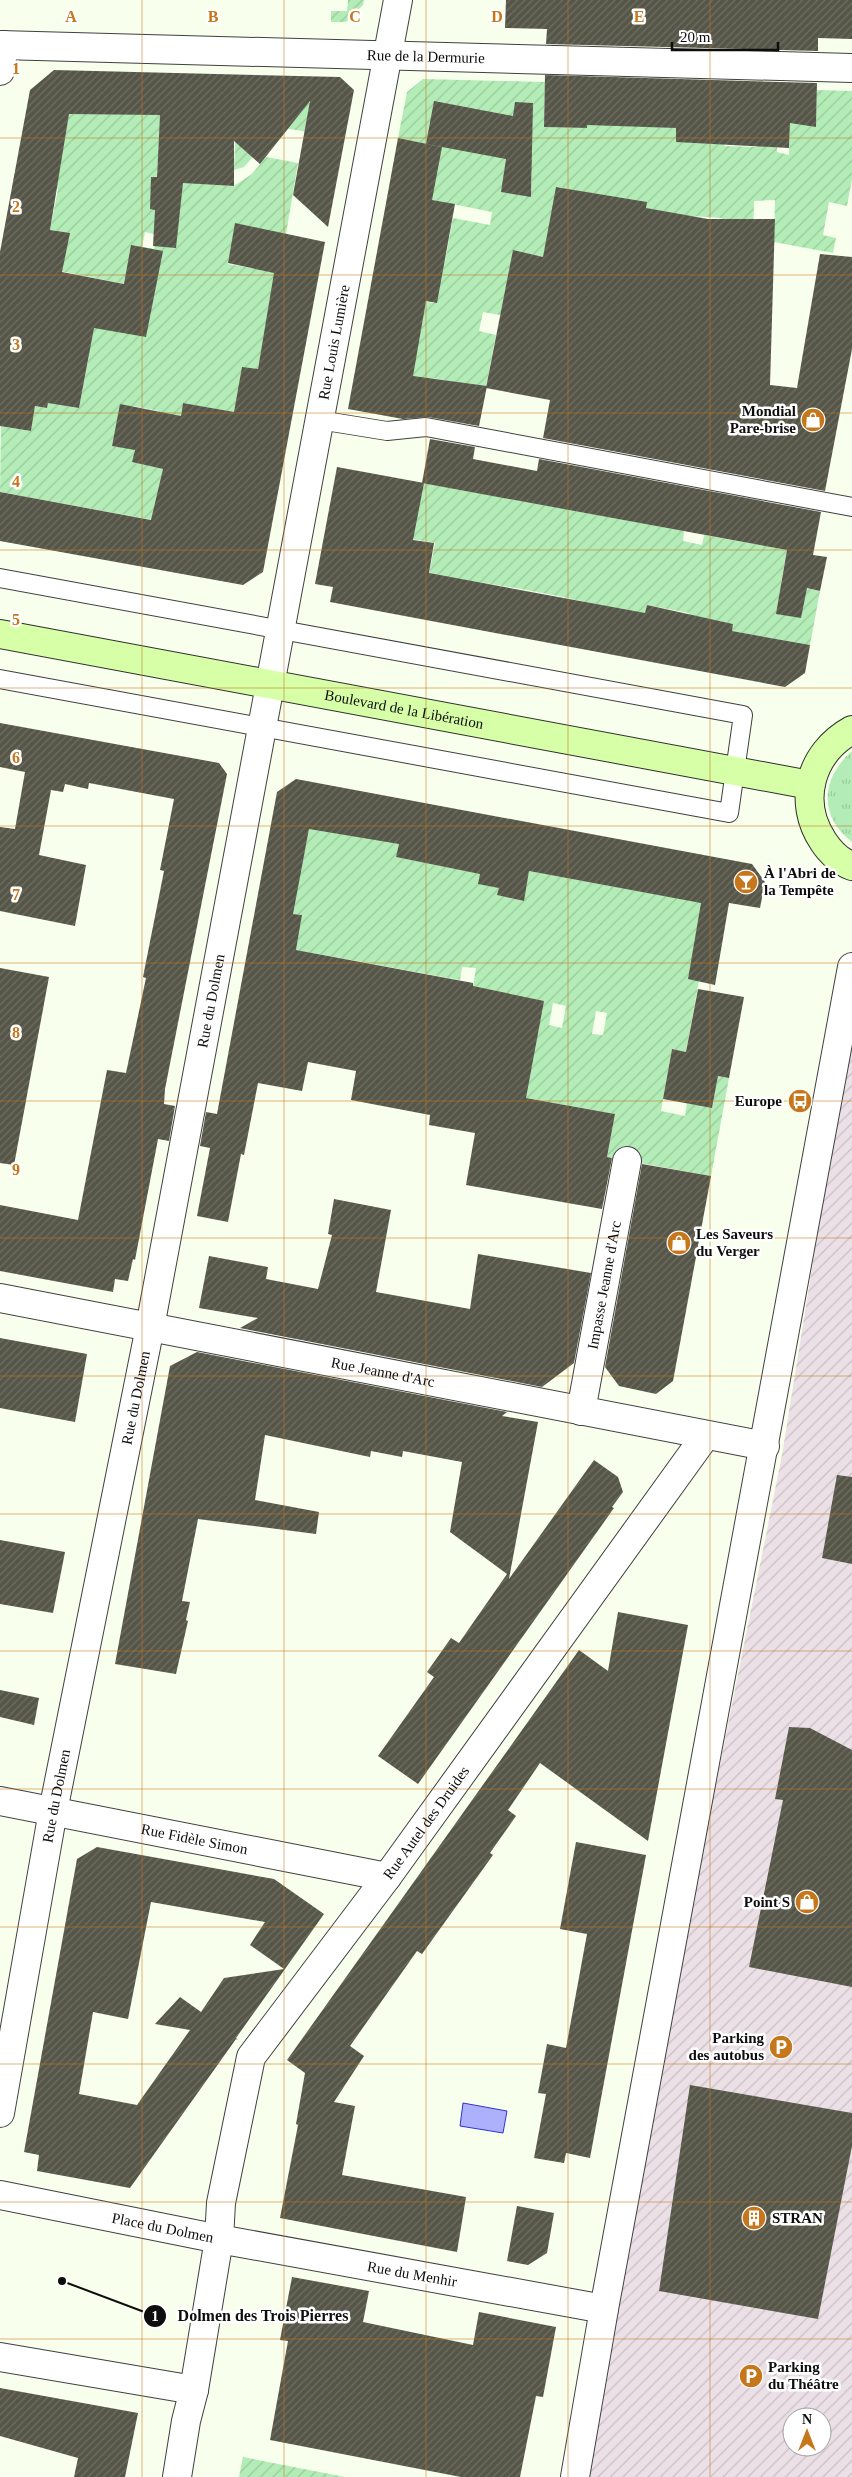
<svg xmlns="http://www.w3.org/2000/svg" width="852" height="2477" font-family="Georgia,serif">
  <style>
    .industrial { fill: url(#industrial-furrows); fill-rule: evenodd }
    .grass { fill: url(#grass-tufts) }
    .garden { fill: url(#garden-furrows); fill-rule: evenodd }
    .water { fill: #adb0fa; stroke: #2f32d7 }
    .building { fill: url(#building-hatch); fill-rule: evenodd }
    .lines { fill: none; stroke-linecap: round; stroke-linejoin: round }
    .service-casing { stroke: #404040; stroke-width: 20 }
    .minor-casing { stroke: #404040; stroke-width: 30 }
    .tertiary-casing { stroke: #404040; stroke-width: 30 }
    .secondary-casing { stroke: #2f2f2f; stroke-width: 30 }
    .service { stroke: #fff; stroke-width: 18 }
    .minor { stroke: #fff; stroke-width: 28 }
    .tertiary { stroke: #fff; stroke-width: 28 }
    .secondary { stroke: #d6ffa7; stroke-width: 28 }
    .grid { fill: none; stroke: #c6761b; stroke-width: 1; stroke-opacity: 0.55 }
    .labels { text-anchor: middle; dominant-baseline: central; stroke-width: 5; stroke-linejoin: round; paint-order: stroke }
    .street-label { font-size: 15px; fill: #0d0d0d; stroke: #fff }
    .poi-label { font-size: 15px; font-weight: bold; fill: #0d0d0d; stroke: #fff; text-anchor: end }
    .grid-label { font-size: 16px; text-anchor: middle; font-weight: bold; fill: #c6761b; stroke: #fff; stroke-width: 5; stroke-linejoin: round; paint-order: stroke }
    .leader { fill: none; stroke: #0d0d0d; stroke-width: 2 }
    .callout-dot { fill: #0d0d0d; stroke: #fff; stroke-width: 2 }
    .mark-label { font-size: 15px; text-anchor: middle; font-weight: bold; fill: #fff }
    .callout-label { font-size: 16px; text-anchor: middle; font-weight: bold; fill: #0d0d0d; stroke: #fff; stroke-width: 5; stroke-linejoin: round; paint-order: stroke }
  </style>
  <defs>
    <pattern id="industrial-furrows" width="10" height="10" patternUnits="userSpaceOnUse" patternTransform="scale(1.25)"><rect width="10" height="10" fill="#ece0e7"/><path d="M-1 1l2-2M0 10L10 0M9 11l2-2" fill="none" stroke="#c9bfc5"/></pattern>
    <pattern id="grass-tufts" width="24" height="20" patternUnits="userSpaceOnUse" patternTransform="scale(1.25)"><rect width="24" height="20" fill="#b3ecb7"/><path d="M3 7l-1-3M5 7V3M7 7l1-3M15 17l-1-3M17 17v-4M19 17l1-3" fill="none" stroke="#99c99c"/></pattern>
    <pattern id="garden-furrows" width="10" height="10" patternUnits="userSpaceOnUse" patternTransform="scale(1.25)"><rect width="10" height="10" fill="#b3ecb7"/><path d="M-1 1l2-2M0 10L10 0M9 11l2-2" fill="none" stroke="#99c99c"/></pattern>
    <pattern id="building-hatch" width="6" height="6" patternUnits="userSpaceOnUse" patternTransform="scale(1.25)"><rect width="6" height="6" fill="#565648"/><path d="M-1 1l2-2M0 6l6-6M5 7l2-2" fill="none" stroke="#6e6e64"/></pattern>
  </defs>
  <rect width="100%" height="100%" fill="#f8ffec"/>
  <path class="industrial" d="M 852,1019 L 852,2477 L 577,2477 L 782,1455 ZM 792,2417 L 822,2417 L 822,2447 L 792,2447 Z"/>
  <path class="grass" d="M 852,751 L 852,842 C 818,816 821,778 852,751 Z"/>
  <g class="garden">
    <path d="M 348,0 L 364,0 L 363,5 L 346,22 L 331,22 L 331,11 L 347,11 Z"/>
    <path d="M 423,79 L 545,82 L 544,127 L 586,128 L 587,124 L 725,130 L 724,146 L 757,147 L 758,131 L 778,88 L 777,152 L 789,155 L 790,122 L 816,127 L 817,90 L 852,91 L 852,179 L 847,206 L 829,202 L 823,235 L 836,238 L 833,253 L 774,242 L 775,200 L 754,201 L 753,239 L 722,233 L 722,218 L 691,216 L 689,226 L 636,217 L 639,201 L 622,198 L 585,207 L 585,192 L 558,187 L 539,280 L 500,315 L 483,312 L 479,331 L 496,335 L 486,388 L 433,378 L 431,387 L 401,373 L 411,299 L 434,303 L 441,261 L 445,261 L 453,218 L 490,225 L 492,212 L 432,200 L 426,144 L 398,138 L 407,92 ZM 506,165 L 532,170 L 531,197 Z"/>
    <path d="M 268,101 L 313,103 L 307,132 L 267,125 L 266,142 L 244,167 L 234,170 L 236,121 Z"/>
    <path d="M 69,112 L 172,115 L 172,120 L 191,121 L 190,174 L 202,175 L 202,184 L 234,186 L 252,174 L 266,157 L 298,163 L 286,234 L 280,233 L 272,272 L 275,273 L 231,520 L 219,518 L 215,539 L 163,529 L 164,522 L 0,492 L 1,426 L 31,431 L 35,406 L 47,408 L 48,403 L 22,398 L 29,360 L 46,363 L 49,349 L 31,345 L 37,317 L 52,320 L 54,308 L 33,304 L 35,294 L 149,317 L 155,290 L 50,269 L 57,231 L 50,230 L 58,189 L 13,181 L 16,169 L 57,176 ZM 159,140 L 171,140 L 171,183 L 167,197 L 151,194 L 151,177 L 157,177 ZM 246,227 L 269,231 L 267,242 L 245,238 ZM 145,232 L 158,235 L 154,249 L 142,247 ZM 244,244 L 256,247 L 251,268 L 228,264 L 231,247 L 242,249 ZM 76,354 L 89,356 L 79,408 L 67,406 ZM 183,403 L 216,409 L 214,422 L 181,415 ZM 133,406 L 159,411 L 156,425 L 131,420 ZM 116,427 L 129,430 L 129,433 L 155,437 L 152,452 L 176,456 L 173,477 L 162,475 L 163,469 L 133,462 L 135,448 L 112,446 ZM 171,487 L 185,490 L 179,517 L 166,515 Z"/>
    <path d="M 424,483 L 684,531 L 683,541 L 702,545 L 704,535 L 787,550 L 781,583 L 820,591 L 810,645 L 732,631 L 733,624 L 714,620 L 686,631 L 689,613 L 647,605 L 644,618 C 574,596 501,585 429,575 L 435,543 L 388,535 Z"/>
    <path d="M 311,821 L 324,831 L 400,841 L 397,857 L 457,869 L 460,858 L 499,888 L 498,895 L 523,901 L 529,871 L 671,897 L 715,892 L 686,1052 L 672,1049 L 661,1111 L 685,1116 L 687,1103 L 712,1108 L 718,1076 L 729,1078 L 711,1176 L 607,1157 L 615,1114 L 500,1093 L 473,986 L 476,968 L 462,967 L 460,980 L 296,950 L 302,915 L 323,919 L 256,907 L 265,857 L 302,863 ZM 553,1003 L 566,1006 L 562,1028 L 549,1025 ZM 596,1011 L 607,1013 L 603,1035 L 592,1034 Z"/>
    <path d="M 243,2457 L 345,2477 L 239,2477 Z"/>
  </g>
  <path class="water" d="M 463,2103 L 507,2111 L 503,2133 L 460,2126 Z"/>
  <g class="building">
    <path d="M 506,0 L 852,0 L 852,39 L 818,38 L 818,51 L 546,44 L 547,29 L 505,28 Z"/>
    <path d="M 54,70 L 340,77 L 354,90 L 328,227 L 293,195 L 310,101 L 260,164 L 234,141 L 234,186 L 183,183 L 176,248 L 153,246 L 155,210 L 150,209 L 151,177 L 157,177 L 160,115 L 69,114 L 50,230 L 70,233 L 62,272 L 124,284 L 131,245 L 163,251 L 146,337 L 94,328 L 79,408 L 48,403 L 47,408 L 35,406 L 31,431 L 0,426 L 0,252 L 30,90 Z"/>
    <path d="M 545,75 L 817,83 L 816,127 L 790,123 L 789,148 L 676,142 L 676,128 L 587,125 L 587,128 L 544,127 Z"/>
    <path d="M 434,101 L 513,116 L 515,102 L 533,103 L 531,197 L 501,192 L 506,159 L 426,144 Z"/>
    <path d="M 398,138 L 442,147 L 432,200 L 455,204 L 437,303 L 426,301 L 413,376 L 487,386 L 479,426 L 428,417 L 403,419 L 348,409 Z"/>
    <path d="M 556,187 L 647,202 L 646,208 L 708,219 L 775,219 L 770,385 L 797,388 L 820,254 L 852,257 L 852,349 L 825,491 L 543,438 L 550,400 L 486,388 L 513,250 L 543,257 Z"/>
    <path d="M 235,223 L 325,242 L 263,572 L 243,585 L 0,541 L 0,492 L 151,520 L 163,469 L 132,462 L 135,450 L 112,446 L 120,404 L 181,416 L 183,403 L 234,412 L 242,367 L 258,369 L 274,273 L 228,263 Z"/>
    <path d="M 430,439 L 475,447 L 473,459 L 537,471 L 539,459 L 821,512 L 813,555 L 827,557 L 820,591 L 807,588 L 801,618 L 776,614 L 787,550 L 422,483 Z"/>
    <path d="M 337,467 L 424,483 L 413,540 L 434,543 L 429,573 L 645,613 L 647,605 L 733,624 L 732,631 L 810,645 L 805,673 L 785,687 L 330,602 L 333,587 L 315,584 Z"/>
    <path d="M 0,723 L 219,763 L 227,774 L 165,1089 L 164,1104 L 175,1106 L 169,1141 L 158,1139 L 135,1260 L 133,1259 L 128,1281 L 115,1279 L 113,1292 L 0,1271 L 0,1205 L 78,1220 L 107,1070 L 126,1073 L 146,978 L 143,977 L 164,871 L 160,870 L 174,799 L 89,783 L 88,789 L 65,784 L 63,792 L 51,790 L 39,855 L 86,865 L 75,926 L 0,911 L 0,827 L 15,829 L 25,772 L 0,767 Z"/>
    <path d="M 296,779 L 752,864 L 765,882 L 760,908 L 729,903 L 715,985 L 688,979 L 701,903 L 529,871 L 524,901 L 497,895 L 499,888 L 478,884 L 480,874 L 396,857 L 399,844 L 309,829 L 293,914 L 302,915 L 296,950 L 473,983 L 473,986 L 544,1001 L 526,1098 L 615,1114 L 607,1157 L 612,1158 L 602,1209 L 466,1185 L 475,1133 L 429,1125 L 430,1115 L 351,1100 L 356,1071 L 308,1062 L 302,1091 L 258,1083 L 244,1155 L 241,1154 L 228,1222 L 197,1216 L 210,1148 L 200,1146 L 206,1112 L 217,1114 L 277,792 Z"/>
    <path d="M 0,968 L 49,977 L 14,1165 L 0,1163 Z"/>
    <path d="M 698,989 L 744,997 L 729,1078 L 718,1076 L 712,1108 L 663,1099 L 672,1049 L 686,1052 Z"/>
    <path d="M 642,1164 L 711,1176 L 673,1381 L 656,1394 L 619,1386 L 605,1367 Z"/>
    <path d="M 334,1199 L 391,1210 L 376,1292 L 470,1309 L 478,1254 L 591,1273 L 574,1363 L 542,1387 L 240,1328 L 258,1318 L 199,1308 L 209,1256 L 268,1267 L 266,1279 L 318,1289 L 332,1235 L 328,1234 Z"/>
    <path d="M 0,1338 L 87,1354 L 75,1422 L 0,1408 Z"/>
    <path d="M 197,1352 L 507,1412 L 502,1416 L 538,1422 L 509,1579 L 594,1460 L 618,1477 L 623,1492 L 612,1507 L 614,1508 L 418,1784 L 378,1756 L 434,1677 L 427,1672 L 451,1638 L 459,1643 L 507,1574 L 450,1532 L 462,1462 L 403,1451 L 402,1457 L 371,1451 L 370,1457 L 265,1435 L 255,1500 L 319,1512 L 316,1534 L 198,1519 L 182,1601 L 190,1602 L 186,1620 L 188,1621 L 176,1674 L 115,1664 L 170,1366 Z"/>
    <path d="M 837,1475 L 852,1477 L 852,1564 L 822,1558 Z"/>
    <path d="M 0,1540 L 65,1552 L 53,1613 L 0,1604 Z"/>
    <path d="M 618,1612 L 688,1625 L 648,1841 L 540,1763 L 508,1810 L 516,1816 L 490,1853 L 493,1855 L 422,1954 L 417,1951 L 350,2046 L 364,2056 L 334,2102 L 355,2106 L 342,2175 L 466,2197 L 457,2252 L 280,2218 L 298,2125 L 296,2124 L 305,2073 L 287,2060 L 579,1650 L 608,1671 Z"/>
    <path d="M 0,1690 L 39,1698 L 34,1725 L 0,1717 Z"/>
    <path d="M 789,1727 L 810,1728 L 852,1750 L 852,1987 L 749,1967 L 783,1800 L 775,1799 Z"/>
    <path d="M 576,1842 L 646,1855 L 590,2158 L 566,2153 L 564,2163 L 534,2158 L 546,2094 L 538,2093 L 547,2044 L 566,2048 L 587,1934 L 560,1929 Z"/>
    <path d="M 97,1847 L 274,1879 L 324,1914 L 236,2038 L 238,2040 L 236,2039 L 130,2188 L 37,2171 L 39,2155 L 24,2152 L 77,1859 ZM 151,1902 L 265,1922 L 250,1945 L 284,1969 L 224,1978 L 201,2012 L 180,1997 L 155,2024 L 190,2030 L 137,2105 L 79,2094 L 93,2012 L 128,2019 Z"/>
    <path d="M 690,2085 L 852,2113 L 852,2146 L 818,2319 L 659,2291 Z"/>
    <path d="M 517,2206 L 554,2213 L 547,2253 L 528,2265 L 507,2261 Z"/>
    <path d="M 292,2277 L 369,2291 L 363,2322 L 473,2345 L 479,2312 L 556,2327 L 543,2397 L 536,2396 L 520,2477 L 461,2477 L 270,2440 L 288,2341 L 280,2340 Z"/>
    <path d="M 0,2388 L 138,2413 L 125,2477 L 74,2477 L 78,2458 L 0,2436 Z"/>
  </g>
  <g class="lines">
    <g class="service-casing">
      <g id="service">
        <path d="M 319,420 L 387,431 L 426,427 L 852,507"/>
        <path d="M 0,578 L 743,715 L 729,813 L 0,679"/>
      </g>
    </g>
    <g class="minor-casing">
      <g id="minor">
        <path id="s1" d="M 0,45 L 852,68"/>
        <path d="M 0,71 L 4,45"/>
        <path id="s2" d="M 0,1298 L 765,1446"/>
        <path id="s3" d="M 581,1411 L 627,1161"/>
        <path id="s4" d="M 0,1801 L 387,1877"/>
        <path id="s5" d="M 0,2113 L 53,1811 L 150,1327 L 398,0"/>
        <path id="s6" d="M 0,2195 L 219,2239 L 194,2390 L 0,2357"/>
        <path id="s7" d="M 604,2309 L 219,2239 L 221,2203 L 251,2057 L 387,1877 L 706,1435"/>
        <path d="M 177,2477 L 186,2421 L 194,2390"/>
      </g>
    </g>
    <g class="tertiary-casing">
      <path id="tertiary" d="M 575,2477 L 604,2309 L 852,967"/>
    </g>
    <g class="secondary-casing">
      <g id="secondary">
        <path id="s8" d="M 0,634 L 810,785"/>
        <path d="M 852,730 C 810,753 797,802 823,841 C 830,852 841,862 852,866"/>
      </g>
    </g>
    <use href="#service" class="service"/>
    <use href="#minor" class="minor"/>
    <use href="#tertiary" class="tertiary"/>
    <use href="#secondary" class="secondary"/>
  </g>
  <path class="grid" d="M 142,0 L 142,2477M 284,0 L 284,2477M 426,0 L 426,2477M 568,0 L 568,2477M 710,0 L 710,2477M 0,138 L 852,138M 0,275 L 852,275M 0,413 L 852,413M 0,550 L 852,550M 0,688 L 852,688M 0,826 L 852,826M 0,963 L 852,963M 0,1101 L 852,1101M 0,1238 L 852,1238M 0,1376 L 852,1376M 0,1514 L 852,1514M 0,1651 L 852,1651M 0,1789 L 852,1789M 0,1927 L 852,1927M 0,2064 L 852,2064M 0,2202 L 852,2202M 0,2339 L 852,2339"/>
  <defs>
    <g id="shop-disc" transform="scale(1.25)"><circle r="9.5" fill="#c6761b" stroke="#fff"/><path d="M-5-2.5h2.3a2.7 3.5 0 0 1 5.4 0H5L5.5 6h-11ZM-1.5-2.5h3a1.5 2.3 0 0 0-3 0Z" fill="#fff"/></g>
    <g id="bar-disc" transform="scale(1.25)"><circle r="9.5" fill="#c6761b" stroke="#fff"/><path d="M-6-5H6L.8 .8V4.5H3.5V6h-7V4.5H-.8V.8Z" fill="#fff"/></g>
    <g id="bus-disc" transform="scale(1.25)"><circle r="9.5" fill="#c6761b" stroke="#fff"/><path d="M-5-6H5V4H4V6H2V4H-2V6H-4V4H-5ZM-3.5-4V0h7V-4ZM-3.5 1.2v1.5H-2V1.2ZM2 1.2v1.5H3.5V1.2Z" fill="#fff"/></g>
    <g id="parking-disc" transform="scale(1.25)"><circle r="9.5" fill="#c6761b" stroke="#fff"/><path d="M-3.5-5.5H1a3.5 3.5 0 0 1 0 7H-1V5.5H-3.5ZM-1-3.4V-.6H.8a1.4 1.4 0 0 0 0-2.8Z" fill="#fff"/></g>
    <g id="building-disc" transform="scale(1.25)"><circle r="9.5" fill="#c6761b" stroke="#fff"/><path d="M-4-6H4V6H1V3H-1V6H-4ZM-2.5-4.3h1.7v1.8h-1.7ZM.8-4.3h1.7v1.8H.8ZM-2.5-1h1.7V.8h-1.7ZM.8-1h1.7V.8H.8Z" fill="#fff"/></g>
  </defs>
  <g fill-rule="evenodd">
    <use href="#shop-disc" x="813" y="420"/>
    <use href="#bar-disc" x="746" y="882"/>
    <use href="#bus-disc" x="800" y="1101"/>
    <use href="#shop-disc" x="679" y="1243"/>
    <use href="#shop-disc" x="807" y="1902"/>
    <use href="#parking-disc" x="781" y="2047"/>
    <use href="#building-disc" x="754" y="2218"/>
    <use href="#parking-disc" x="751" y="2376"/>
  </g>
  <g class="labels">
    <g class="street-label">
      <text stroke="none"><textPath href="#s1" startOffset="426">Rue de la Dermurie</textPath></text>
      <text stroke="none"><textPath href="#s5" startOffset="1802">Rue Louis Lumière</textPath></text>
      <text stroke="none"><textPath href="#s8" startOffset="411">Boulevard de la Libération</textPath></text>
      <text stroke="none"><textPath href="#s5" startOffset="1132">Rue du Dolmen</textPath></text>
      <text stroke="none"><textPath href="#s3" startOffset="128">Impasse Jeanne d'Arc</textPath></text>
      <text stroke="none"><textPath href="#s2" startOffset="390">Rue Jeanne d'Arc</textPath></text>
      <text stroke="none"><textPath href="#s5" startOffset="728">Rue du Dolmen</textPath></text>
      <text stroke="none"><textPath href="#s5" startOffset="322">Rue du Dolmen</textPath></text>
      <text stroke="none"><textPath href="#s7" startOffset="869">Rue Autel des Druides</textPath></text>
      <text stroke="none"><textPath href="#s4" startOffset="198">Rue Fidèle Simon</textPath></text>
      <text stroke="none"><textPath href="#s6" startOffset="166">Place du Dolmen</textPath></text>
      <text transform="translate(412 2274) rotate(10)">Rue du Menhir</text>
    </g>
    <g class="poi-label">
      <text x="796" y="411">Mondial<tspan x="796" dy="17">Pare-brise</tspan></text>
      <text x="764" y="873" text-anchor="start">À l'Abri de<tspan x="764" dy="17">la Tempête</tspan></text>
      <text x="782" y="1101">Europe</text>
      <text x="696" y="1234" text-anchor="start">Les Saveurs<tspan x="696" dy="17">du Verger</tspan></text>
      <text x="790" y="1902">Point S</text>
      <text x="764" y="2038">Parking<tspan x="764" dy="17">des autobus</tspan></text>
      <text x="772" y="2218" text-anchor="start">STRAN</text>
      <text x="768" y="2367" text-anchor="start">Parking<tspan x="768" dy="17">du Théâtre</tspan></text>
    </g>
  </g>
  <g class="grid-label">
    <text x="71" y="22">A</text>
    <text x="213" y="22">B</text>
    <text x="355" y="22">C</text>
    <text x="497" y="22">D</text>
    <text x="639" y="22">E</text>
    <text x="16" y="74">1</text>
    <text x="16" y="212">2</text>
    <text x="16" y="350">3</text>
    <text x="16" y="487">4</text>
    <text x="16" y="625">5</text>
    <text x="16" y="763">6</text>
    <text x="16" y="900">7</text>
    <text x="16" y="1038">8</text>
    <text x="16" y="1175">9</text>
  </g>
  <path class="leader" d="M62 2281L155 2316"/>
  <g class="callout-dot">
    <circle cx="62" cy="2281" r="5"/>
    <circle cx="155" cy="2316" r="12"/>
  </g>
  <g class="mark-label">
    <text x="155" y="2321">1</text>
  </g>
  <g class="callout-label">
    <text x="263" y="2321">Dolmen des Trois Pierres</text>
  </g>
  <g transform="translate(807 2432)"><circle r="24" fill="#ffffff" stroke="#9e9e9e"/>
  <path d="M0-4L9 19L0 12L-9 19Z" fill="#c6761b"/>
  <text y="-8" font-size="14" font-weight="bold" text-anchor="middle" fill="#0d0d0d">N</text>
  </g>
  <path d="M672 42v8h106v-8" fill="none" stroke="#0d0d0d" stroke-width="2.5"/>
  <text x="680" y="42" font-size="15" fill="#0d0d0d" stroke="#ffffff" stroke-width="4" paint-order="stroke">20 m</text>
</svg>
